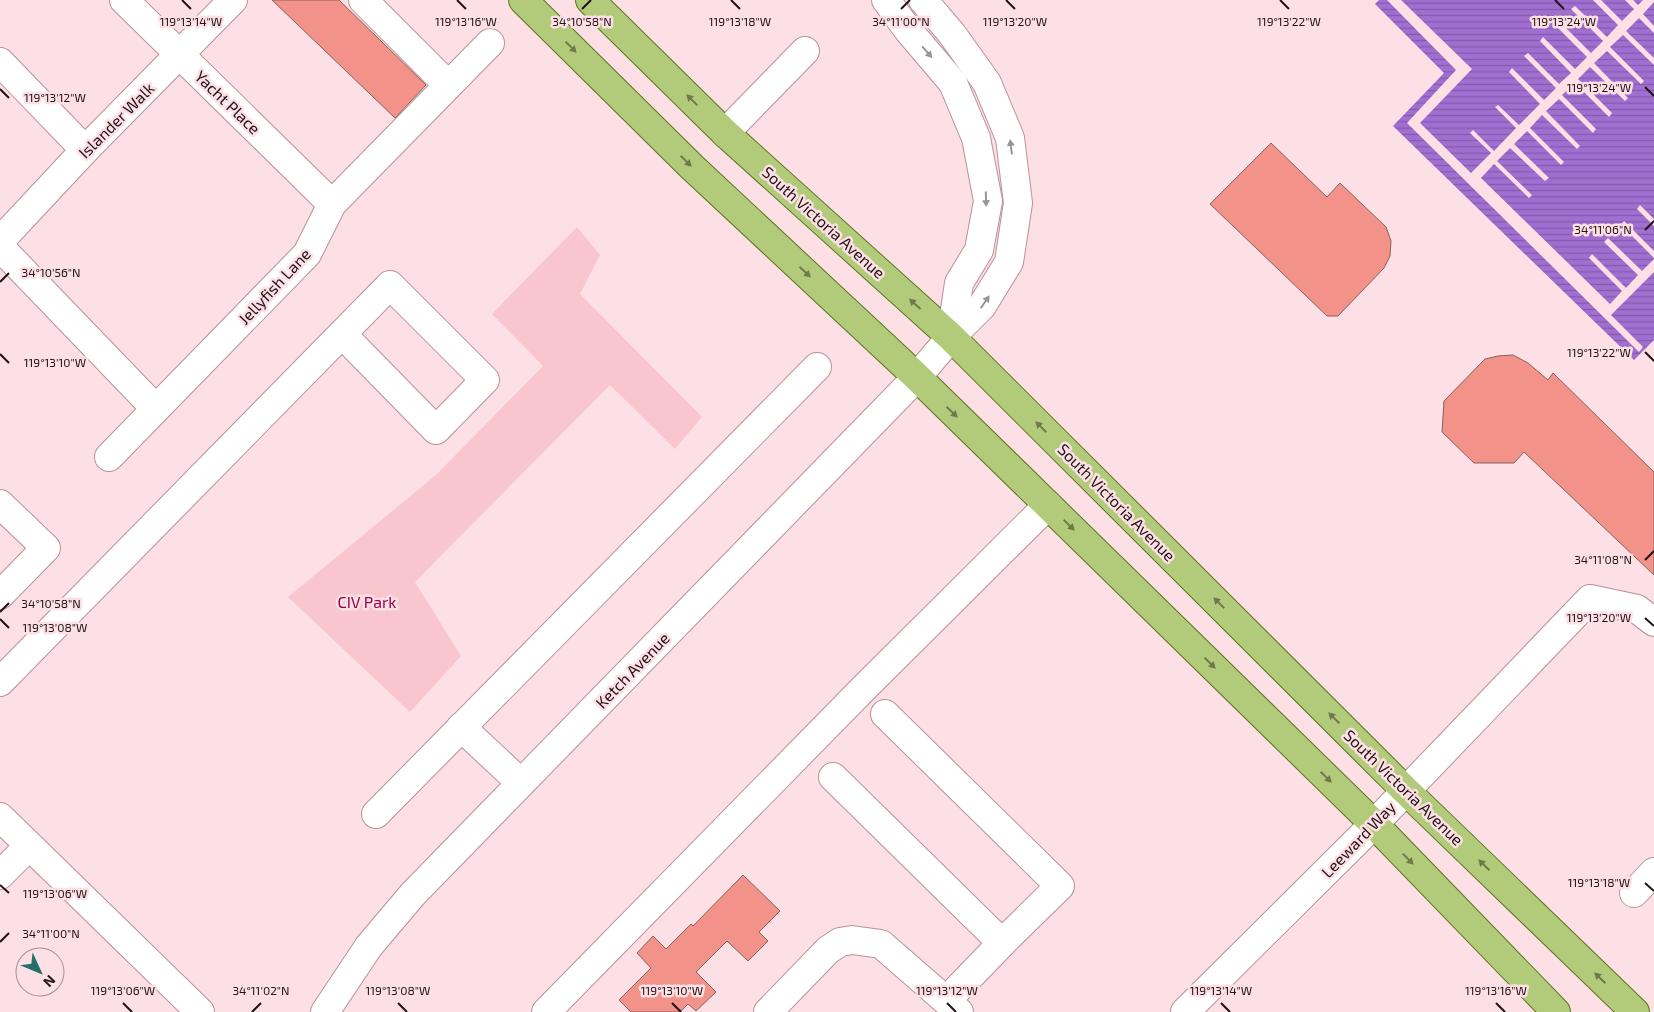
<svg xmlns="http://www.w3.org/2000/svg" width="1654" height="1012" font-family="'Exo 2',sans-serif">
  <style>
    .green { fill: #f9c6d0 }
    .water { fill: url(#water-rules) }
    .pier { fill: #fce0e5 }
    .building { fill: #f39289; stroke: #88605c }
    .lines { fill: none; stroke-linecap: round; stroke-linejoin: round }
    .minor-casing { stroke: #bb9098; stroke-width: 30 }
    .major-casing { stroke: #5e741d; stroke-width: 30 }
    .minor { stroke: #fff; stroke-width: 28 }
    .major { stroke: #b2cb7a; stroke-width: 28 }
    .oneway { fill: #71784d }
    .oneway2 { fill: #9b9496 }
    .ticks { fill: none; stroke: #211215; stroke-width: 2 }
    .labels { text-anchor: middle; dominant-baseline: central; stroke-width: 5; stroke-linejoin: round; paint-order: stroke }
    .street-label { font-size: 16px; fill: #211215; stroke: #fce0e5 }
    .park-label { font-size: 16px; fill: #9d0145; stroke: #fce0e5 }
    .ticks-label { font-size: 12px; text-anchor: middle; fill: #211215; stroke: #fce0e5; stroke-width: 5; stroke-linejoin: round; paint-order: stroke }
  </style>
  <defs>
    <pattern id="water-rules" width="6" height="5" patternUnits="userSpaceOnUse" patternTransform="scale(1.25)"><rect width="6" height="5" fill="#a16fd1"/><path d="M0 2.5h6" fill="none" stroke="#835aa8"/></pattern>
  </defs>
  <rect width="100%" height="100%" fill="#fce0e5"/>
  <path class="green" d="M 577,227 L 600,255 L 580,294 L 702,417 L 675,449 L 610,385 L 415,582 L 461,656 L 410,712 L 288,597 L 436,475 L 543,366 L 492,314 Z"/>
  <path class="water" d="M 1379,0 L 1654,0 L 1654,340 L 1634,360 L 1393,126 L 1444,73 L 1375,4 Z"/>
  <g class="pier">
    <path d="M 1387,0 L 1401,0 L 1472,69 L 1420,123 L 1471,173 L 1491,153 L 1470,133 L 1473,130 L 1494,151 L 1516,128 L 1495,107 L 1498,105 L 1519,125 L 1540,104 L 1509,72 L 1512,68 L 1544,100 L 1556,88 L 1524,56 L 1528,53 L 1559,84 L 1571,73 L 1540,41 L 1543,37 L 1575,69 L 1587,57 L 1555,25 L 1559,21 L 1591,53 L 1603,41 L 1571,9 L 1575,6 L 1607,37 L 1618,25 L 1593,0 L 1601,0 L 1622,21 L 1634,9 L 1625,0 L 1633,0 L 1638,5 L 1643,0 L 1654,0 L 1654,2 L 1643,14 L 1654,26 L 1654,33 L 1639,18 L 1626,31 L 1654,58 L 1654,65 L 1623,35 L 1610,47 L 1644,81 L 1641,84 L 1607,51 L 1594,63 L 1628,98 L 1625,101 L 1590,67 L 1578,79 L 1612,113 L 1609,117 L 1575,83 L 1562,95 L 1596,129 L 1593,133 L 1559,99 L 1546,111 L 1580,146 L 1577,149 L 1542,115 L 1530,128 L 1564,162 L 1561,165 L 1527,131 L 1514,144 L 1549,178 L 1545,181 L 1510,148 L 1497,161 L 1532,195 L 1529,198 L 1494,164 L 1481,178 L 1610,304 L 1622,291 L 1589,258 L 1592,254 L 1626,288 L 1638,275 L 1604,242 L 1608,238 L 1642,271 L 1654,259 L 1654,272 L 1611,315 L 1643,347 L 1639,352 L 1407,123 L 1456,70 Z"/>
    <path d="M 1640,205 L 1654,219 L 1654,226 L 1637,209 Z"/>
    <path d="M 1624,221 L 1654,251 L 1654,258 L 1621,225 Z"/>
  </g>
  <g class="building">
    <path d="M 272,0 L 339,0 L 426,85 L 395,118 Z"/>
    <path d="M 1271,143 L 1327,197 L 1340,183 L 1386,227 L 1391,241 L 1390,256 L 1384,268 L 1338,316 L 1327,316 L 1210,204 Z"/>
    <path d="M 1513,355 L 1528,363 L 1548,380 L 1553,373 L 1654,472 L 1654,575 L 1524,452 L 1514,463 L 1474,463 L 1442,432 L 1444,401 L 1485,359 L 1498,356 Z"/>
    <path d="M 743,875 L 780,911 L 759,932 L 768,941 L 748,961 L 727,941 L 696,972 L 716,992 L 696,1011 L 688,1004 L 680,1012 L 631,1012 L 619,1000 L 651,968 L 637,953 L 653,936 L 666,949 L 691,924 L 693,926 Z"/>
  </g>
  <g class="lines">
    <g class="minor-casing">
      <g id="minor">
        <path d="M 124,0 L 332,204"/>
        <path d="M 363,0 L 448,85"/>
        <path d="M 886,0 L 908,30 L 953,83 L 976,138 L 988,201 L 979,250 L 959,283 L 951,337"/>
        <path d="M 0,62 L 85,150"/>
        <path d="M 725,133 L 805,51"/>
        <path d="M 0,241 L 85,150 L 233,0"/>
        <path d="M 0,247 L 155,408"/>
        <path d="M 109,457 L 307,254 L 332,204 L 490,43"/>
        <path d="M 0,504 L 46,548 L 0,595"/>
        <path d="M 0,682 L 390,285 L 485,380 L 436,430 L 342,334"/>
        <path d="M 461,727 L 521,783"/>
        <path d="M 833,777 L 1002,943 L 1060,886 L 885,714"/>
        <path d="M 376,814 L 817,367"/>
        <path d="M 0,817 L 200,1012"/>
        <path d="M 0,875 L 29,846"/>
        <path d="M 1634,893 L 1654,872"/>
        <path d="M 947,1000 L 1002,943"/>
        <path d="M 325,1012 L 369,946 L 413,894 L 917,377 L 951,337 L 982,306 L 1009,262 L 1018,203 L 1010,138 L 987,83 L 952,34 L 923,0"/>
        <path d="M 546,1012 L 862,690 L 1048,505"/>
        <path d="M 768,1012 L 828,950 L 840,942 L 852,940 L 881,944 L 959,1012"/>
        <path d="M 1185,1012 L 1374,824 L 1590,599 L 1637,609 L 1654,622"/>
      </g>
    </g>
    <g class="major-casing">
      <g id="major">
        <path d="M 523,0 L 692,167 L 917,377 L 1374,824 L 1556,1012"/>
        <path d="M 590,0 L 725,133 L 951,337 L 1405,790 L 1635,1012"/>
      </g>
    </g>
    <use href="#minor" class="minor"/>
    <use href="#major" class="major"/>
  </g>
  <defs><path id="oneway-solid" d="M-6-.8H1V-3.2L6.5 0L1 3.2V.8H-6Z" transform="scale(1.25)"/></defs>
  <g class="oneway">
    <use href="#oneway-solid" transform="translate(571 47) rotate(45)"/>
    <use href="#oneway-solid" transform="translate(692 100) rotate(-135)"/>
    <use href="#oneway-solid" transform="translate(686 161) rotate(45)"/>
    <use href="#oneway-solid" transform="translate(805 272) rotate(43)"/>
    <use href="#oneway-solid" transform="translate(915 304) rotate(-138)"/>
    <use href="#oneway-solid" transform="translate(952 412) rotate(44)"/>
    <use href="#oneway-solid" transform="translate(1041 427) rotate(-135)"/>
    <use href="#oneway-solid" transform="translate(1069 525) rotate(44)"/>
    <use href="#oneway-solid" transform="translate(1219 603) rotate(-135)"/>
    <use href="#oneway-solid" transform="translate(1210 663) rotate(44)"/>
    <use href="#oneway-solid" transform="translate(1334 718) rotate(-135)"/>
    <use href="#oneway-solid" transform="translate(1326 777) rotate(44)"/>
    <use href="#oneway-solid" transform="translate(1408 859) rotate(46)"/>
    <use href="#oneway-solid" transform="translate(1484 865) rotate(-136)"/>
    <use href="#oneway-solid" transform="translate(1600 978) rotate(-136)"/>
  </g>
  <g class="oneway2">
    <use href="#oneway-solid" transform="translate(927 52) rotate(49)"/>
    <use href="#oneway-solid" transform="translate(1011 147) rotate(-97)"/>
    <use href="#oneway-solid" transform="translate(986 199) rotate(88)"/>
    <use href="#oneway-solid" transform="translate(985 302) rotate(-55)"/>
  </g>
  <path class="ticks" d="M 182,0 L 191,9M 457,0 L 466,9M 731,0 L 740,9M 1006,0 L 1015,9M 1280,0 L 1289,9M 1555,0 L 1564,9M 582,9 L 591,0M 901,9 L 910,0M 1645,87 L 1654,96M 0,89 L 9,98M 1645,230 L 1654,221M 0,282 L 9,273M 1645,352 L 1654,361M 0,354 L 9,363M 1645,560 L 1654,551M 0,612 L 9,603M 1645,618 L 1654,626M 0,619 L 9,628M 1645,883 L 1654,891M 0,885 L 9,893M 0,942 L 9,933M 123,1003 L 132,1012M 398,1003 L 407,1012M 672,1003 L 681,1012M 947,1003 L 956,1012M 1221,1003 L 1230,1012M 1496,1003 L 1505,1012M 252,1012 L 261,1003"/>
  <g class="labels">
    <g class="street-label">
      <text transform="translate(228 102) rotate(44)">Yacht Place</text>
      <text transform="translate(116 120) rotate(-45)">Islander Walk</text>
      <text transform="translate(824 222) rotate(42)">South Victoria Avenue</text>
      <text transform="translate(274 286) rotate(-47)">Jellyfish Lane</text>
      <text transform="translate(1117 502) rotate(45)">South Victoria Avenue</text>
      <text transform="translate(632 670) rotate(-46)">Ketch Avenue</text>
      <text transform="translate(1404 787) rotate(44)">South Victoria Avenue</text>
      <text transform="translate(1358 839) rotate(-46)">Leeward Way</text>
    </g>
    <g class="park-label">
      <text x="367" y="601">CIV Park</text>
    </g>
  </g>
  <g class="ticks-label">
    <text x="1564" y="26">119°13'24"W</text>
    <text x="191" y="26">119°13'14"W</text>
    <text x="466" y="26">119°13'16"W</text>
    <text x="740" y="26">119°13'18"W</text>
    <text x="1015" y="26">119°13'20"W</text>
    <text x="1289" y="26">119°13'22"W</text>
    <text x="582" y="26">34°10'58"N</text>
    <text x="901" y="26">34°11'00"N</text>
    <text x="1599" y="92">119°13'24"W</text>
    <text x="55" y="102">119°13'12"W</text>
    <text x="1603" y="234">34°11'06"N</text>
    <text x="51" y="277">34°10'56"N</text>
    <text x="1599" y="357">119°13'22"W</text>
    <text x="55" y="367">119°13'10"W</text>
    <text x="1603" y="564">34°11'08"N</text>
    <text x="51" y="608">34°10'58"N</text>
    <text x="1599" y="622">119°13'20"W</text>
    <text x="55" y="632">119°13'08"W</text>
    <text x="1599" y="887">119°13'18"W</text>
    <text x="55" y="898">119°13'06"W</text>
    <text x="51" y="938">34°11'00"N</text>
    <text x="261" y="995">34°11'02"N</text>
    <text x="123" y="995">119°13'06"W</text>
    <text x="398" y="995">119°13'08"W</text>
    <text x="672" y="995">119°13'10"W</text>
    <text x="947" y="995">119°13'12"W</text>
    <text x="1221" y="995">119°13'14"W</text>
    <text x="1496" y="995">119°13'16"W</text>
  </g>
  <g transform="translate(40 972) rotate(134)"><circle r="24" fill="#fce0e5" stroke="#a48e92"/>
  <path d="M0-4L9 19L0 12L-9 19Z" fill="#266f67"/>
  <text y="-8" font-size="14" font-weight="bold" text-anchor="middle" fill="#211215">N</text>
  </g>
</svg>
